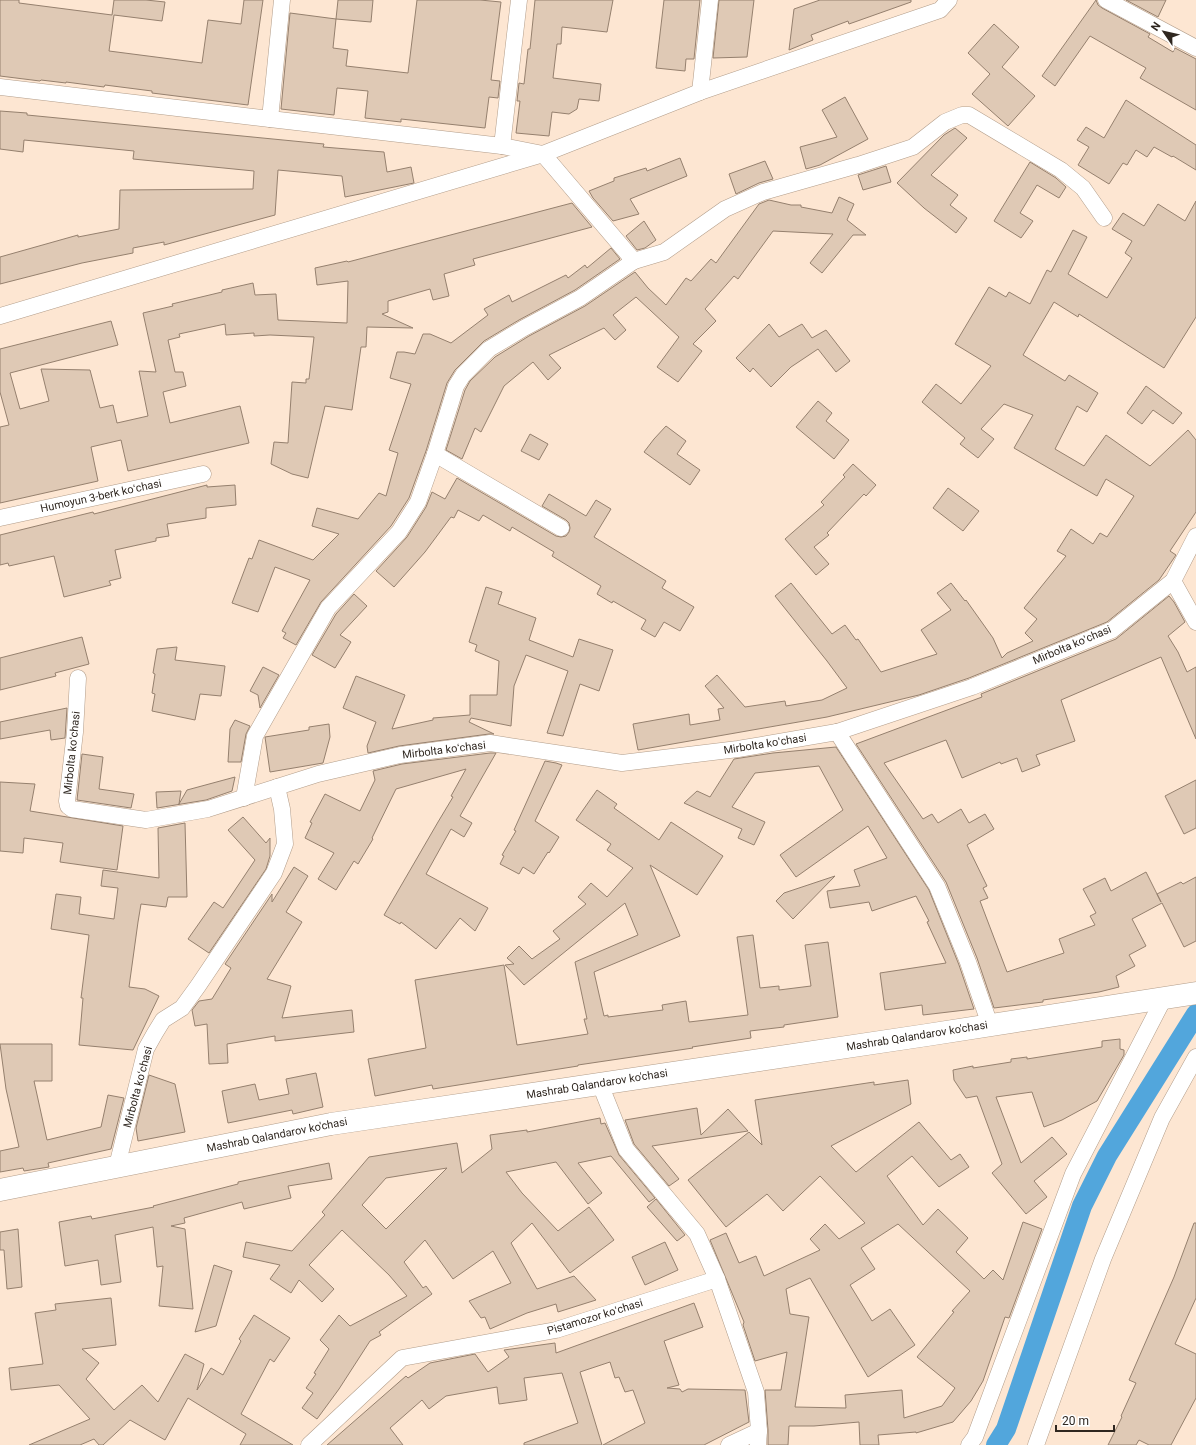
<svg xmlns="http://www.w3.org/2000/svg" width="1196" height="1445" font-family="Roboto,sans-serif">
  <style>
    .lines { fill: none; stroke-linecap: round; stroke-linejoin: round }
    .canal { stroke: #52a6dc; stroke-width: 20 }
    .building { fill: #dfc9b5; stroke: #95806e; fill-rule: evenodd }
    .minor-casing { stroke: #b29d8a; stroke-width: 17 }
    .secondary-casing { stroke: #b29d8a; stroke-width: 23 }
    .minor { stroke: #fff; stroke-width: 16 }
    .secondary { stroke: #fff; stroke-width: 22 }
    .labels { text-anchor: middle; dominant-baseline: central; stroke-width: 4; stroke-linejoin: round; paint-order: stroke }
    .street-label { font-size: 11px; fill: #2f2720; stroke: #fff }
  </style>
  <rect width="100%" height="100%" fill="#fde6d2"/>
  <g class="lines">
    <path class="canal" d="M 996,1445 L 1006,1429 L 1082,1206 L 1107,1156 L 1196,1014"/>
  </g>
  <g class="building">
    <path d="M 0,0 L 19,0 L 19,3 L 112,15 L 114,0 L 146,0 L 165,2 L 162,21 L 114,15 L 109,51 L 202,63 L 208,20 L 241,24 L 244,0 L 263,0 L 248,105 L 152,93 L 152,91 L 105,85 L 104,87 L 66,82 L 66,83 L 41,80 L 40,81 L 0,76 Z"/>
    <path d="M 338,0 L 373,0 L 371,22 L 336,19 Z"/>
    <path d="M 417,0 L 480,0 L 501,2 L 491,80 L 500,81 L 498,98 L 489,97 L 485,128 L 401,119 L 401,122 L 365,118 L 368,91 L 337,88 L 334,115 L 281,109 L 290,13 L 336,19 L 333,48 L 348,50 L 346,66 L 408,73 Z"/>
    <path d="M 535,0 L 613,0 L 607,32 L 562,27 L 561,44 L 557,44 L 553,78 L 601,84 L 599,101 L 579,99 L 577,109 L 569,114 L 552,112 L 549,136 L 516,133 L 520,101 L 517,101 L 519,83 L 524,84 L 528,49 L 530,49 Z"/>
    <path d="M 664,0 L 700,0 L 694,59 L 686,59 L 685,71 L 656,68 Z"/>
    <path d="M 719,0 L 754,0 L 747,57 L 713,58 Z"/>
    <path d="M 820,0 L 911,0 L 911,2 L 849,24 L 848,21 L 811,35 L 813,40 L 789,50 L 794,9 Z"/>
    <path d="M 1096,0 L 1098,5 L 1102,8 L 1150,34 L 1148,37 L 1173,52 L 1175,48 L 1196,59 L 1196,110 L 1140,78 L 1146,68 L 1090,36 L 1055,86 L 1042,76 Z"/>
    <path d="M 1126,0 L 1166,0 L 1158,17 Z"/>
    <path d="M 994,24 L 1019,47 L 1002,67 L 1035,96 L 1008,126 L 972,94 L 990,74 L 968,53 Z"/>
    <path d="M 845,97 L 868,139 L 820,165 L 806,169 L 800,147 L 837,137 L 822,110 Z"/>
    <path d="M 1126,100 L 1196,145 L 1196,170 L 1173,156 L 1172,157 L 1154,147 L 1147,157 L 1136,150 L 1127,165 L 1123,163 L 1109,184 L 1078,165 L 1089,147 L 1077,140 L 1086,127 L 1104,138 Z"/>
    <path d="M 0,111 L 27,113 L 27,115 L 324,144 L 323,147 L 384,152 L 387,172 L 411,167 L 414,183 L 345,197 L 342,176 L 278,170 L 275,215 L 164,245 L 164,242 L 133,248 L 133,253 L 82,263 L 0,284 L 0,257 L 78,235 L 78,237 L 119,229 L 120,190 L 253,189 L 254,171 L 133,159 L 134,151 L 24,140 L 23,152 L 0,149 Z"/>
    <path d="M 955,128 L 967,138 L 931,175 L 958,195 L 950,205 L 967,218 L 956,233 L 924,208 L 897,183 L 944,135 Z"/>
    <path d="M 680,158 L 687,176 L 630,199 L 639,214 L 613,221 L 593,198 L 589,191 L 614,181 L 614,178 L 646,168 L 647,171 Z"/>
    <path d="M 765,161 L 773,179 L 759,183 L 736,194 L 729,174 Z"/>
    <path d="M 1030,162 L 1056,178 L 1066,187 L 1059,198 L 1037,185 L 1020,213 L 1033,221 L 1021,238 L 994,221 Z"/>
    <path d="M 886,166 L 891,182 L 863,190 L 858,175 Z"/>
    <path d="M 839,197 L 854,204 L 847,220 L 866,235 L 853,235 L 822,273 L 810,263 L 833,234 L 773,231 L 738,279 L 734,276 L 705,309 L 716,321 L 693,344 L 702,351 L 678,382 L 657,367 L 679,337 L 636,297 L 613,315 L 626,330 L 615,340 L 604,328 L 549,355 L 561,368 L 548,380 L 533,362 L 504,386 L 481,432 L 475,428 L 462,459 L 446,450 L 465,390 L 470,381 L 495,357 L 529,336 L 585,306 L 635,272 L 648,288 L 666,305 L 686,278 L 691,281 L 711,259 L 716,263 L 759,204 L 769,200 L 791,205 L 801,205 L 801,207 L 832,213 Z"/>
    <path d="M 1196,201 L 1196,317 L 1164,368 L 1079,314 L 1078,317 L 1054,302 L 1023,355 L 1065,381 L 1069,375 L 1098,393 L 1087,412 L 1077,406 L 1055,449 L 1084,466 L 1106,435 L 1150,466 L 1188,430 L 1196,440 L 1196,512 L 1170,551 L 1176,555 L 1159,580 L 1107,622 L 969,678 L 919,695 L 827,717 L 638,750 L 633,724 L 689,714 L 690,725 L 720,720 L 718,709 L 724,708 L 705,686 L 717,675 L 745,707 L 785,701 L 786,706 L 822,700 L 847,688 L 827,661 L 775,596 L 791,583 L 832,634 L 845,625 L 856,640 L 858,639 L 881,672 L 937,654 L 921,630 L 951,610 L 937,593 L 951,583 L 965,601 L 966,600 L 993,638 L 1002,658 L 1007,653 L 1033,641 L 1025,633 L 1037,619 L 1024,608 L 1066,556 L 1057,551 L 1071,529 L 1093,544 L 1100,533 L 1107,537 L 1134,496 L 1106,479 L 1097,496 L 1014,448 L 1033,415 L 1004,404 L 981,429 L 994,439 L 978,458 L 960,444 L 965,438 L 922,402 L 936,384 L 961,404 L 991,366 L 955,344 L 989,287 L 1006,297 L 1009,292 L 1030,304 L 1047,270 L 1051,272 L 1073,230 L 1087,237 L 1068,274 L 1107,298 L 1132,258 L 1125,253 L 1132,241 L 1112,229 L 1123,213 L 1144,226 L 1158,204 L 1185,221 Z"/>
    <path d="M 572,203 L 592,227 L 473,259 L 475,265 L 444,274 L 449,296 L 433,300 L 430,289 L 388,301 L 388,312 L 382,314 L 413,328 L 367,327 L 366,347 L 361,347 L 352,410 L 325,406 L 308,478 L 292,474 L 271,464 L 274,442 L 288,443 L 292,382 L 306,383 L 306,379 L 309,379 L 314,337 L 270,335 L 254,336 L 254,333 L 226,335 L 225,324 L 179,334 L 180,337 L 168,340 L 175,372 L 183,372 L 186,386 L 163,392 L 170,423 L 240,406 L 249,443 L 128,471 L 121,440 L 91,447 L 98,481 L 0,503 L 0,427 L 9,425 L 0,392 L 0,349 L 111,321 L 118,345 L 10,373 L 20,409 L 49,401 L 41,369 L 90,370 L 100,408 L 113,405 L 117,423 L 148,416 L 139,371 L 156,372 L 143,313 L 173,306 L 172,304 L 222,292 L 222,290 L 253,283 L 255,295 L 276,294 L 278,320 L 347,323 L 348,281 L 317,285 L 315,268 L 347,261 L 348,262 Z"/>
    <path d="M 644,221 L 656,240 L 645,248 L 637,250 L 626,236 Z"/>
    <path d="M 611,248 L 620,259 L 575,290 L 519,320 L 484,341 L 455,370 L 447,383 L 426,451 L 409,498 L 391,526 L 321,602 L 296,645 L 283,638 L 286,633 L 282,631 L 310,580 L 275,567 L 258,612 L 232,603 L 249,558 L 252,559 L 259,540 L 313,560 L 339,534 L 312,526 L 317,508 L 358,519 L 379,493 L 386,496 L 398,453 L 389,450 L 411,384 L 390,378 L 397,352 L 404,352 L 415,354 L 423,334 L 430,334 L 451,343 L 488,315 L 484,309 L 509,295 L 512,302 L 566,275 L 568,278 L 585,265 L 587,268 Z"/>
    <path d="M 769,324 L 779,337 L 802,324 L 812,338 L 826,330 L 850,361 L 836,372 L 818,349 L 791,367 L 771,387 L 753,368 L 750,372 L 736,358 Z"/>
    <path d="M 1146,386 L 1182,413 L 1173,424 L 1153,410 L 1142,424 L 1127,413 Z"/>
    <path d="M 818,401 L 832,413 L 826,421 L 849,440 L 834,459 L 796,427 Z"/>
    <path d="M 666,426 L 686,441 L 677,454 L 700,470 L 690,485 L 644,452 L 654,439 Z"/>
    <path d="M 530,434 L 548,444 L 539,460 L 521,451 Z"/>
    <path d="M 853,464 L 876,485 L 866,496 L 864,494 L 827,533 L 829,535 L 814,547 L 829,564 L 816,575 L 785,539 L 824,505 L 821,502 L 845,477 L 843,475 Z"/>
    <path d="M 457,478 L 556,536 L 561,537 L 566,536 L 569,532 L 570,528 L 569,523 L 566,520 L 542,506 L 549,494 L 586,516 L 596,500 L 611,509 L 594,537 L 666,581 L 662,588 L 694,607 L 680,631 L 664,622 L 655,637 L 641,629 L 646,620 L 613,601 L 612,603 L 597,594 L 601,586 L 552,556 L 554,552 L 512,527 L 510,531 L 483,515 L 479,521 L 458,510 L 454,518 L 451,517 L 425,552 L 394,587 L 376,571 L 407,537 L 426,507 L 432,492 L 445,499 Z"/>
    <path d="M 207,485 L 207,487 L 235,485 L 236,505 L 206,508 L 206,518 L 167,524 L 169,536 L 156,538 L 156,541 L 115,550 L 121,578 L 109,581 L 111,585 L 64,597 L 54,556 L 9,566 L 8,563 L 0,565 L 0,535 L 93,512 L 94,514 Z"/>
    <path d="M 948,488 L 979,511 L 963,531 L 933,508 Z"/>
    <path d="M 486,587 L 502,592 L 498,604 L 536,618 L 529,640 L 573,657 L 579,639 L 613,650 L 599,691 L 580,684 L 563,736 L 547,733 L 568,671 L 526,655 L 514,686 L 511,726 L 471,718 L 469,722 L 494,734 L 489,734 L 399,746 L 368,753 L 367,746 L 376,722 L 343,708 L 356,676 L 405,695 L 392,729 L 433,720 L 433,718 L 470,715 L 470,695 L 497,695 L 499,661 L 475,651 L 477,645 L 469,642 Z"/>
    <path d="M 354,594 L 367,606 L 340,635 L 351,642 L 335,668 L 312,655 L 336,614 Z"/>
    <path d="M 1169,596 L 1174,602 L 1185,622 L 1168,636 L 1178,652 L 1187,672 L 1196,667 L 1196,739 L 1161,657 L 1061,700 L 1075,741 L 1036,755 L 1040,765 L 1022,772 L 1017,758 L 1001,764 L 1000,762 L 962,778 L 946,740 L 884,763 L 923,819 L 932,814 L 938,823 L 961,809 L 969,823 L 985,814 L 994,829 L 967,845 L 987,886 L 983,888 L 988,898 L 980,901 L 1007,972 L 1064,953 L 1059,939 L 1095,925 L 1090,916 L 1096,913 L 1083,889 L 1105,878 L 1111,891 L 1146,872 L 1161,902 L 1157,894 L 1181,882 L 1183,884 L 1196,877 L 1196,941 L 1184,947 L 1162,903 L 1132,919 L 1146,946 L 1129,955 L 1135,966 L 1116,976 L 1119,987 L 1099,992 L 1043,1000 L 1043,1002 L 994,1008 L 977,958 L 946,882 L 856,744 L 982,697 L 981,694 L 1116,639 Z"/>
    <path d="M 82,637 L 89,664 L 55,673 L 56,676 L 0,690 L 0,658 Z"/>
    <path d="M 177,647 L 175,660 L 225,666 L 221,696 L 200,694 L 195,720 L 152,711 L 155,694 L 152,693 L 155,674 L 153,673 L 157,649 Z"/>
    <path d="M 263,667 L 279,675 L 260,708 L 258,695 L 250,691 Z"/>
    <path d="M 67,708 L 65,738 L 51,740 L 50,730 L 0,739 L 0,722 Z"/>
    <path d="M 235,720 L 250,726 L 246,734 L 241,762 L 228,762 L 230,729 Z"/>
    <path d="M 329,724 L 330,737 L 323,763 L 270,772 L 265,737 L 309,730 L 309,727 Z"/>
    <path d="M 836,747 L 929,890 L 959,965 L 974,1009 L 923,1015 L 922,1005 L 885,1010 L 880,973 L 946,963 L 927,922 L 929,921 L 916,896 L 872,911 L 869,902 L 830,908 L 827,891 L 860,886 L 854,870 L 887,858 L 868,826 L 796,877 L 780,855 L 843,810 L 819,766 L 755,773 L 732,807 L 765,822 L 754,845 L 738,838 L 742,829 L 684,803 L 697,791 L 710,797 L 734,759 L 773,753 Z"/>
    <path d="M 490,753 L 496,753 L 460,816 L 472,823 L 464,837 L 451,829 L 426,874 L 488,908 L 475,931 L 460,918 L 436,949 L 401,922 L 400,924 L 384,915 L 438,822 L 453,797 L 451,796 L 466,769 L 396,789 L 372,838 L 373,839 L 358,864 L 354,861 L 336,890 L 318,879 L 334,853 L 305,838 L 312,823 L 310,822 L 325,794 L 360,811 L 375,780 L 373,771 L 402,764 Z"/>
    <path d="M 82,754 L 103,757 L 99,789 L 134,794 L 131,808 L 77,800 Z"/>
    <path d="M 545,761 L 556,763 L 562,765 L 535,821 L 559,837 L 549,853 L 548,852 L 534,874 L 523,867 L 519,874 L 500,864 L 504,856 L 502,855 L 516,831 L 514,830 Z"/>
    <path d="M 235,777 L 232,791 L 206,800 L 157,808 L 156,792 L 181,791 L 179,804 L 187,790 Z"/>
    <path d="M 1196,780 L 1196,828 L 1184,834 L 1165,796 Z"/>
    <path d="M 0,782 L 35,784 L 30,811 L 123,826 L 117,870 L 60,862 L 63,843 L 24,838 L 23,853 L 0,851 Z"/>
    <path d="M 597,790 L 617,804 L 614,808 L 659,840 L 671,822 L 723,856 L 697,895 L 650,865 L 680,936 L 594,972 L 604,1016 L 608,1015 L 608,1017 L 663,1010 L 662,1005 L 686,1001 L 689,1022 L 748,1015 L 737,937 L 753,935 L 760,988 L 779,986 L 779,990 L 811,986 L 805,945 L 828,942 L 838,1017 L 784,1025 L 784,1027 L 750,1031 L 751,1038 L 692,1047 L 693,1048 L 578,1065 L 578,1066 L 433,1089 L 432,1085 L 375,1096 L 368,1059 L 426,1048 L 415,980 L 504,965 L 517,1045 L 588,1034 L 584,1019 L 587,1019 L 575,962 L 638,935 L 625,903 L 524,985 L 505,965 L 514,964 L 507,958 L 519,946 L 532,959 L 560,939 L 553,931 L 586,904 L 578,897 L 591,883 L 607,897 L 633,868 L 607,850 L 611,844 L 576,820 Z"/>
    <path d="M 243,817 L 266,843 L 270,838 L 270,856 L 266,869 L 209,953 L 188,939 L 214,902 L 223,908 L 255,860 L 228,830 Z"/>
    <path d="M 185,823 L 187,897 L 168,897 L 166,907 L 141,904 L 138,922 L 129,987 L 145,989 L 159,996 L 133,1050 L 79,1045 L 83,998 L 81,998 L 89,935 L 51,929 L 56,894 L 81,897 L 79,914 L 114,919 L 118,888 L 101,886 L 103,870 L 159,878 L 158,828 Z"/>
    <path d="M 294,867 L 308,876 L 286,912 L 302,922 L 267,979 L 291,986 L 282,1018 L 352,1010 L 354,1032 L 275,1041 L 275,1036 L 227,1044 L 228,1063 L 209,1064 L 207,1024 L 195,1026 L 192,1010 L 199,1001 L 212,999 L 231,968 L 225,964 L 272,894 L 272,902 Z"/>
    <path d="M 835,876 L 793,919 L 776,901 L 784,893 Z"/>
    <path d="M 1120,1039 L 1120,1049 L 1124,1050 L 1124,1055 L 1097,1101 L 1062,1120 L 1044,1127 L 1032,1092 L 996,1097 L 1021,1163 L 1052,1137 L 1067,1154 L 1034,1181 L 1047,1197 L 1026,1214 L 992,1173 L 1002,1164 L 977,1096 L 966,1098 L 954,1080 L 953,1070 L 973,1066 L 973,1068 L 1011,1062 L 1011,1059 L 1027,1057 L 1027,1059 L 1102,1047 L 1102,1041 Z"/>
    <path d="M 0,1044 L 52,1044 L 52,1081 L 34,1081 L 47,1140 L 101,1127 L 108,1095 L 124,1098 L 111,1149 L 48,1163 L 49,1167 L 24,1171 L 23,1168 L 0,1172 L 0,1151 L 19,1147 L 6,1089 Z"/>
    <path d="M 316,1073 L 323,1107 L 293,1114 L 292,1110 L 228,1123 L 222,1091 L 255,1084 L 259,1100 L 289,1094 L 286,1079 Z"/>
    <path d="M 149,1075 L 175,1084 L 185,1132 L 138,1141 L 136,1128 Z"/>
    <path d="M 908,1080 L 911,1104 L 831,1146 L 856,1172 L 919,1122 L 951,1160 L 960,1154 L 969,1167 L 939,1187 L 912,1156 L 887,1176 L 923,1225 L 938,1209 L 968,1238 L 956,1252 L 984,1279 L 993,1270 L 1003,1280 L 1023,1222 L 1042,1229 L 1009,1318 L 1005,1317 L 983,1381 L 971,1401 L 953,1422 L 916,1433 L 916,1432 L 878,1435 L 879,1445 L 860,1445 L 859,1422 L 814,1426 L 789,1426 L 788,1445 L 768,1445 L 768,1430 L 765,1390 L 781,1390 L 787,1352 L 755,1361 L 743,1325 L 744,1322 L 710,1240 L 726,1233 L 739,1263 L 756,1256 L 764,1276 L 820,1250 L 810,1239 L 825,1224 L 839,1239 L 865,1223 L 820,1176 L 783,1211 L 767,1194 L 726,1227 L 688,1180 L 749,1132 L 762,1145 L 755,1100 L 874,1082 L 874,1085 ZM 898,1224 L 970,1291 L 952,1311 L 954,1312 L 917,1357 L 955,1388 L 942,1406 L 904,1418 L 902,1390 L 845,1395 L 846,1408 L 795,1407 L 809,1317 L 790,1314 L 786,1289 L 810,1278 L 868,1377 L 915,1345 L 890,1309 L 872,1321 L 850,1285 L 875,1269 L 861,1248 Z"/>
    <path d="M 697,1108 L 701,1135 L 728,1109 L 748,1131 L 652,1146 L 679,1179 L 669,1186 L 634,1144 L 625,1120 Z"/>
    <path d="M 600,1118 L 601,1124 L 605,1123 L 619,1155 L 655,1198 L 649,1202 L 611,1156 L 578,1163 L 602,1193 L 588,1204 L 556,1162 L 506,1172 L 522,1193 L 558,1231 L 589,1207 L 614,1240 L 570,1273 L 532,1223 L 511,1243 L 537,1289 L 574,1276 L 596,1300 L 558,1312 L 556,1304 L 527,1313 L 490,1329 L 485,1317 L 481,1318 L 469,1301 L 511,1283 L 493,1251 L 453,1279 L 425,1240 L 404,1262 L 423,1288 L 426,1286 L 432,1294 L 379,1332 L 381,1335 L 370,1341 L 339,1389 L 317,1419 L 302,1408 L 313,1393 L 306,1388 L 316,1374 L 314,1373 L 329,1349 L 320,1340 L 339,1315 L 350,1326 L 407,1296 L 389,1275 L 342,1230 L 309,1265 L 334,1289 L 322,1302 L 299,1280 L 291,1293 L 270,1279 L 280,1265 L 243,1257 L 246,1242 L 292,1251 L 325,1215 L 322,1212 L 369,1157 L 457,1143 L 462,1173 L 492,1149 L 490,1135 L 527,1130 L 527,1132 ZM 447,1168 L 386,1229 L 362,1205 L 386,1178 Z"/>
    <path d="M 329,1163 L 332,1179 L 288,1186 L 291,1198 L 244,1209 L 242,1202 L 184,1218 L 185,1223 L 171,1226 L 185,1229 L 193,1309 L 159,1306 L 163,1266 L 157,1267 L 153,1227 L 115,1235 L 121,1282 L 101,1285 L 98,1260 L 65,1266 L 59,1222 L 91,1216 L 92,1219 L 154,1207 L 153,1206 L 238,1184 L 238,1182 Z"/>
    <path d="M 656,1199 L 685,1235 L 677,1241 L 647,1207 Z"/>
    <path d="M 1194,1223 L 1196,1223 L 1196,1298 L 1175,1344 L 1196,1354 L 1196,1398 L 1171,1445 L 1149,1445 L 1139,1440 L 1136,1445 L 1108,1445 L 1122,1417 L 1121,1416 L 1136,1383 L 1129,1380 L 1174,1277 Z"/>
    <path d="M 18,1229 L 22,1287 L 7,1289 L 4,1250 L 0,1250 L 0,1232 Z"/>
    <path d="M 665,1242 L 678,1270 L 645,1285 L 632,1257 Z"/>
    <path d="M 214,1265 L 232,1271 L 216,1326 L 195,1332 Z"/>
    <path d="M 111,1298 L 116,1345 L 82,1349 L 99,1363 L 86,1379 L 114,1410 L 142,1385 L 158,1402 L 185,1354 L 204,1364 L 197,1390 L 211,1368 L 223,1375 L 241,1341 L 239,1339 L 254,1315 L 290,1338 L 274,1362 L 270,1359 L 241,1414 L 293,1445 L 240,1445 L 246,1434 L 188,1398 L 165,1440 L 130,1420 L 103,1445 L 99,1445 L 94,1439 L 80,1445 L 29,1445 L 90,1419 L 59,1385 L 11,1390 L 9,1368 L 43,1364 L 35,1313 L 56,1310 L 55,1304 Z"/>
    <path d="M 694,1303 L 703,1327 L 664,1341 L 679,1385 L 667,1388 L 680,1389 L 682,1392 L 688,1389 L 745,1390 L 749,1422 L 704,1445 L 603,1445 L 645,1423 L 633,1390 L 625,1392 L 619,1377 L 615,1378 L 610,1362 L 580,1372 L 602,1445 L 524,1445 L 524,1443 L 578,1423 L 562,1373 L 524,1378 L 527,1400 L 499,1404 L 497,1387 L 446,1396 L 429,1409 L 422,1400 L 390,1428 L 403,1445 L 327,1445 L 406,1376 L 408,1378 L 430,1363 L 475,1354 L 488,1372 L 509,1357 L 504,1350 L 555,1343 L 556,1353 Z"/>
  </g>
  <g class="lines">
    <g class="minor-casing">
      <g id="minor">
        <path d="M 1106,0 L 1196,48"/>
        <path d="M 0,87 L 270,119 L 282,0"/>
        <path d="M 700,92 L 710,0"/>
        <path d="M 502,146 L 519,0"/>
        <path d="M 634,261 L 664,252 L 725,209 L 763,192 L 858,165 L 913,147 L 945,122 L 962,115 L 969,115 L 1061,170 L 1083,188 L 1104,218"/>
        <path d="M 0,316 L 543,154 L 700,92 L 940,10 L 949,0"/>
        <path d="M 435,454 L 561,528"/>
        <path d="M 0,518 L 203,474"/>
        <path d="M 1173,581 L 1196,622"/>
        <path d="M 78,678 L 75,732 L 67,801 L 68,806 L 72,809 L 146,820 L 208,809 L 318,774 L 400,755 L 490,743 L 622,763 L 738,749 L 837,732 L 972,687 L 1112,630 L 1173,581 L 1196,536"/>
        <path d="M 837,732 L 937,886 L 968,962 L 990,1025"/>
        <path d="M 244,798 L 255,736 L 328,608 L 399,532 L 418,502 L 435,454 L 456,386 L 463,375 L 489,349 L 524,328 L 580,298 L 634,261 L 543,154 L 502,146 L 270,119"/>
        <path d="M 600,1084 L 626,1149 L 697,1234 L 717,1279"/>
        <path d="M 117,1166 L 146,1049 L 155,1033 L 163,1020 L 182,1008 L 198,986 L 274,873 L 285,844 L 282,809 L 277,787"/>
        <path d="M 309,1445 L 402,1358 L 556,1330 L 717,1279 L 756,1392 L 759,1431 L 758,1445"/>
        <path d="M 729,1445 L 759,1431"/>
        <path d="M 969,1445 L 975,1437 L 1073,1174 L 1164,998"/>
        <path d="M 1036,1445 L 1103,1259 L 1162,1118 L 1196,1057"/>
      </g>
    </g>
    <g class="secondary-casing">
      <path id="secondary" d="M 0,1190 L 331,1124 L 927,1035 L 1196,993"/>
    </g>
    <use href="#minor" class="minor"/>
    <use href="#secondary" class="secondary"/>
  </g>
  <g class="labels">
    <g class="street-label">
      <text transform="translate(101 496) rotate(-12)">Humoyun 3-berk koʻchasi</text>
      <text transform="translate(1072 645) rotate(-23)">Mirbolta koʻchasi</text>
      <text transform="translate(765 744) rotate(-9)">Mirbolta koʻchasi</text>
      <text transform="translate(444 750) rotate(-7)">Mirbolta koʻchasi</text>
      <text transform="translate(72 753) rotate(-84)">Mirbolta koʻchasi</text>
      <text transform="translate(917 1036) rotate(-9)">Mashrab Qalandarov ko'chasi</text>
      <text transform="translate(597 1084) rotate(-9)">Mashrab Qalandarov ko'chasi</text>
      <text transform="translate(138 1087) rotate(-75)">Mirbolta koʻchasi</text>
      <text transform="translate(277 1135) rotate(-11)">Mashrab Qalandarov ko'chasi</text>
      <text transform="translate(595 1317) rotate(-17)">Pistamozor koʻchasi</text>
    </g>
  </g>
  <g transform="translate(1164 32) rotate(304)" stroke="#ffffff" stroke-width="3" paint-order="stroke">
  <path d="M0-3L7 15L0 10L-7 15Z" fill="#2f2720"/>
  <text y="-6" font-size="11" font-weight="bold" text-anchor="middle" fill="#2f2720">N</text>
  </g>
  <path d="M1056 1425v6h58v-6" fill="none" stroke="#2f2720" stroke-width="2"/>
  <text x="1062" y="1425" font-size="12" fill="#2f2720" stroke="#ffffff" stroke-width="3" paint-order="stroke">20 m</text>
</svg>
